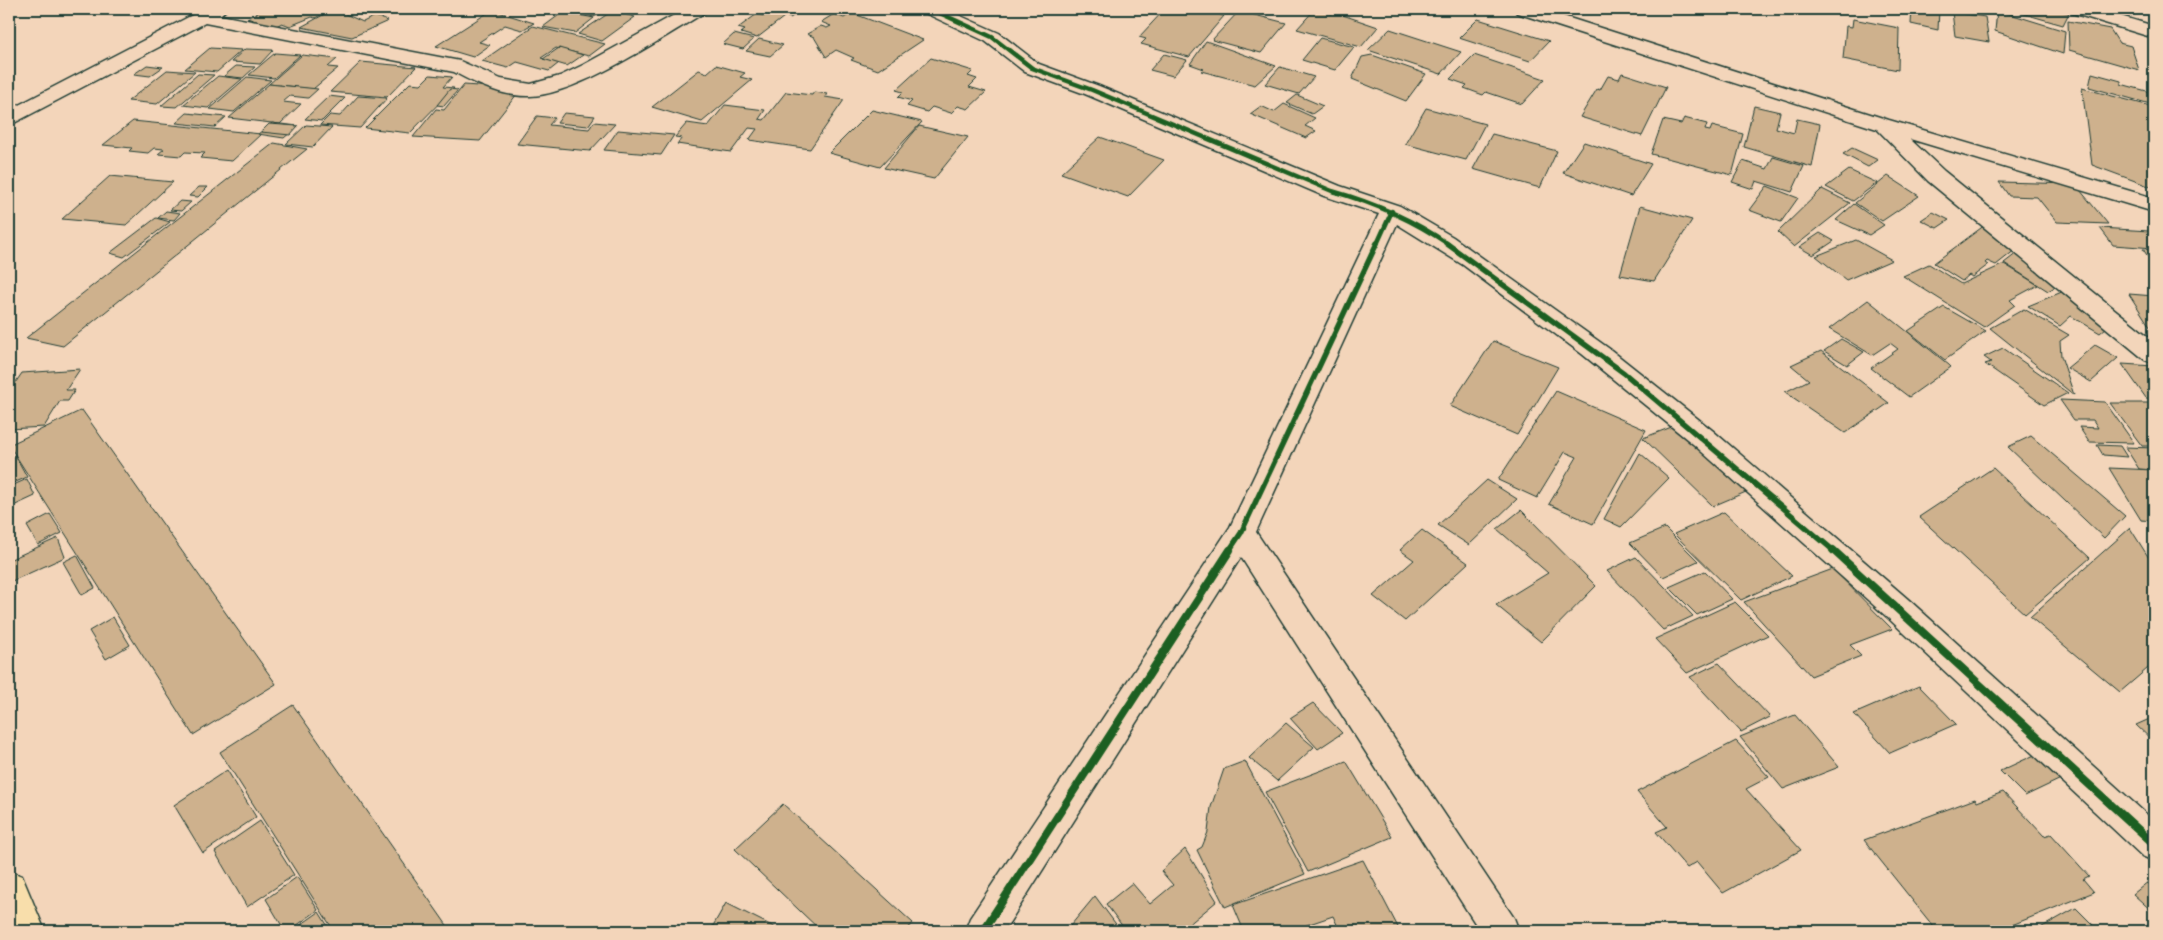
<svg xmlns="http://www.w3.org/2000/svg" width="2163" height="940" font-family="Delius,sans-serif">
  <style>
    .building { fill: #ceb18d; stroke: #1f3d34 }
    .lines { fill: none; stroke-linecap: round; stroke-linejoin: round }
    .minor-casing { stroke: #1f3d34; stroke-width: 3 }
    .trunk-casing { stroke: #1f3d34; stroke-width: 3 }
    .minor { fill: #f3d5ba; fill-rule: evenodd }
    .trunk { fill: #f8deab; fill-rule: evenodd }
    .cycleway-far2-casing { stroke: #f3d5ba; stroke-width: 7 }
    .cycleway-far1-casing { stroke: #f3d5ba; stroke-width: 9 }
    .cycleway-casing { stroke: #f3d5ba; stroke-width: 11 }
    .cycleway-far2 { stroke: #1b5e20; stroke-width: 4.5 }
    .cycleway-far1 { stroke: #1b5e20; stroke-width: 5.5 }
    .cycleway { stroke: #1b5e20; stroke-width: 8 }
  </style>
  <rect width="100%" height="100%" fill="#f3d5ba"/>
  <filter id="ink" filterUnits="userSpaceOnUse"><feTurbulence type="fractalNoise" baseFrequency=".02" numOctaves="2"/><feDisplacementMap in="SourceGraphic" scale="10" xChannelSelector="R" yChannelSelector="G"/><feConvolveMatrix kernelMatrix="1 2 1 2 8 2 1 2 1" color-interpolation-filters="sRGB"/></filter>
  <g filter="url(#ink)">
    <g class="building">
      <path d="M 265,9 L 332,9 L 315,18 L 312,17 L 290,26 L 282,23 L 274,27 L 247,18 Z"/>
      <path d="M 334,9 L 351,9 L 343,13 L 363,22 L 375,16 L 388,21 L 352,37 L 301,27 Z"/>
      <path d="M 573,9 L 606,9 L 594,17 L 570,11 Z"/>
      <path d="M 768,9 L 805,9 L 790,18 Z"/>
      <path d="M 828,9 L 854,9 L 844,15 Z"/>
      <path d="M 1165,9 L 1201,9 L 1224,16 L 1189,57 L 1141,44 L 1146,39 L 1139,37 Z"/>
      <path d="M 1315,9 L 1332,14 L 1334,12 L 1378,27 L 1361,47 L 1297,29 Z"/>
      <path d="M 1863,9 L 1898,9 L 1900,13 Z"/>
      <path d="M 1912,9 L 1939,9 L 1938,30 L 1911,24 Z"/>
      <path d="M 2007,9 L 2053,9 L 2069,13 L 2063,25 Z"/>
      <path d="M 492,10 L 534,23 L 522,30 L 505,25 L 479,42 L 490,45 L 473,57 L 436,46 Z"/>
      <path d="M 1997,10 L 2065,31 L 2063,54 L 1995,31 Z"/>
      <path d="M 612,11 L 635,17 L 602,41 L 578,34 Z"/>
      <path d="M 1239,11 L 1286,23 L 1261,53 L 1212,40 Z"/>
      <path d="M 563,12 L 594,18 L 575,33 L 543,27 Z"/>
      <path d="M 1952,12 L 1985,17 L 1989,42 L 1955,36 Z"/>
      <path d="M 768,13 L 784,17 L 757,38 L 741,33 L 745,30 L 738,28 L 757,14 L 764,16 Z"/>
      <path d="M 852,13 L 923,40 L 878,70 L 851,60 L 854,58 L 836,50 L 826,57 L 814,37 L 807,34 L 821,26 L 827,28 L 831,26 L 821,22 L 834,14 L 844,18 Z"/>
      <path d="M 1478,19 L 1549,41 L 1530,61 L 1459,38 Z"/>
      <path d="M 1853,19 L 1899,28 L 1898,70 L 1843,59 L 1846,26 L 1852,27 Z"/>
      <path d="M 2068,21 L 2110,29 L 2119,43 L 2131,46 L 2139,70 L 2069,50 Z"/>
      <path d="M 533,26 L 605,44 L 589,56 L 556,48 L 541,58 L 559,63 L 549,71 L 517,62 L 508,68 L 482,61 Z"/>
      <path d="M 1390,29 L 1461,52 L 1441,74 L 1368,50 Z"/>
      <path d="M 734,34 L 754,39 L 743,49 L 723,44 Z"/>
      <path d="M 1320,38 L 1354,47 L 1335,70 L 1302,60 Z"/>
      <path d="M 759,39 L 783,45 L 770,56 L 746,51 Z"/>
      <path d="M 1206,41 L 1276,66 L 1255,85 L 1201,71 L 1204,69 L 1190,64 Z"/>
      <path d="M 210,48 L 242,50 L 217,72 L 185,69 Z"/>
      <path d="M 559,48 L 583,55 L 567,66 L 543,59 Z"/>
      <path d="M 245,49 L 273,50 L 260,64 L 231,62 Z"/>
      <path d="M 275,53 L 300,55 L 274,78 L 249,75 Z"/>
      <path d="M 1164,54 L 1187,60 L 1173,76 L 1150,70 Z"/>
      <path d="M 302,55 L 337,59 L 328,67 L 338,68 L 313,89 L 269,84 Z"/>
      <path d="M 1372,55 L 1426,74 L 1406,101 L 1352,79 L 1362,57 Z"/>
      <path d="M 1474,55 L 1545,79 L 1522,104 L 1486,92 L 1483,95 L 1464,88 L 1467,85 L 1450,79 Z"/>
      <path d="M 931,58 L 973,71 L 968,76 L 977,79 L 969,87 L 986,92 L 968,109 L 958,106 L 951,113 L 932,107 L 927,112 L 907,106 L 912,101 L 898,97 L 903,92 L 896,90 Z"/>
      <path d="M 361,62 L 416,67 L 387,97 L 330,92 Z"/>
      <path d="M 147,65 L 163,67 L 150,76 L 134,74 Z"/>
      <path d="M 716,65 L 745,73 L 740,77 L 752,80 L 702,122 L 652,107 L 699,70 L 707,73 Z"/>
      <path d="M 236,66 L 255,67 L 243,78 L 224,76 Z"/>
      <path d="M 1280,67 L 1314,77 L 1299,94 L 1265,84 Z"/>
      <path d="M 167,70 L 195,72 L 157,104 L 128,101 Z"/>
      <path d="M 1622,73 L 1666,87 L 1642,136 L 1580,117 L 1597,89 L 1600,90 L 1608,76 L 1619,79 Z"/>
      <path d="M 2092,73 L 2121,81 L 2121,84 L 2154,93 L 2154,105 L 2089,87 Z"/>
      <path d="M 198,74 L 214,75 L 177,107 L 161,106 Z"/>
      <path d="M 430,75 L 452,77 L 443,87 L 454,88 L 410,133 L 365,128 L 410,83 L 421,84 Z"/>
      <path d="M 218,76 L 242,79 L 208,108 L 183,105 Z"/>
      <path d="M 247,77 L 271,80 L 234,112 L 210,109 Z"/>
      <path d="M 269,84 L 318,89 L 308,98 L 290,96 L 283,102 L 301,104 L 280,124 L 229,118 Z"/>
      <path d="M 464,85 L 521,89 L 480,141 L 413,137 L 436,109 L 444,110 Z"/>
      <path d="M 2082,88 L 2154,107 L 2154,188 L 2092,165 Z"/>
      <path d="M 450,89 L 458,90 L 444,106 L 437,105 Z"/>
      <path d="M 786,92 L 812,95 L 814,92 L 827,94 L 825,97 L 844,100 L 810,149 L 749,140 L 757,129 L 749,128 L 731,152 L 677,144 L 682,138 L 675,137 L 687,123 L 708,126 L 725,105 L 765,110 L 759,119 L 764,120 Z"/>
      <path d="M 1297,95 L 1323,106 L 1312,114 L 1287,103 Z"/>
      <path d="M 329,96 L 345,98 L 322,121 L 305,119 Z"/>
      <path d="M 358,96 L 387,98 L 360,128 L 320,125 L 330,115 L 340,116 Z"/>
      <path d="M 1284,104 L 1315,118 L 1305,126 L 1316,131 L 1306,138 L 1250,114 L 1261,106 L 1274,112 Z"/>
      <path d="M 1754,106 L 1780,112 L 1776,128 L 1794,133 L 1797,119 L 1820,124 L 1812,167 L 1744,147 Z"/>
      <path d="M 1426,108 L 1485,124 L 1466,160 L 1405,144 Z"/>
      <path d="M 872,110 L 922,122 L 880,167 L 829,153 Z"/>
      <path d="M 187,113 L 226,117 L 215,127 L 176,123 Z"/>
      <path d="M 564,113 L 595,116 L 588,126 L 557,123 Z"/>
      <path d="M 537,116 L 555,118 L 549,125 L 589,129 L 594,122 L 615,124 L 590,151 L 517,144 Z"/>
      <path d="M 1684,118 L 1707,124 L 1705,130 L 1710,131 L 1712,126 L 1743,134 L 1732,175 L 1651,154 L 1663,120 L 1681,124 Z"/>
      <path d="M 133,121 L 261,134 L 232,161 L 200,158 L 205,153 L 185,152 L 181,156 L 158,154 L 164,149 L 154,148 L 148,153 L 129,151 L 132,148 L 103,145 Z"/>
      <path d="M 272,123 L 298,126 L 284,138 L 258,134 Z"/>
      <path d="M 269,124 L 298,126 L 290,135 L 261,132 Z"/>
      <path d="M 306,125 L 332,127 L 313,147 L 286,144 Z"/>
      <path d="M 919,126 L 968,137 L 934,179 L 884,168 Z"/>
      <path d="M 618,130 L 674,135 L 661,155 L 604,150 Z"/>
      <path d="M 1492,134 L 1557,151 L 1540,188 L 1473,169 Z"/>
      <path d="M 1100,137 L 1164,160 L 1128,197 L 1061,173 Z"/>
      <path d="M 1584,142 L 1651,164 L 1631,196 L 1563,173 Z"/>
      <path d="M 274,143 L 307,149 L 63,346 L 26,338 Z"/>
      <path d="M 1852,148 L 1878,160 L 1868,167 L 1843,154 Z"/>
      <path d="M 1773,157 L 1804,166 L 1792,192 L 1756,181 L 1753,189 L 1732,182 L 1743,161 L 1767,169 Z"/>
      <path d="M 1849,170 L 1877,183 L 1853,201 L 1826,187 Z"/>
      <path d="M 110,176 L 173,182 L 126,225 L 62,219 Z"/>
      <path d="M 1888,176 L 1919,196 L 1882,221 L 1855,203 Z"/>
      <path d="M 1999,182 L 2075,184 L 2108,224 L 2057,222 L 2037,197 L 2009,196 Z"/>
      <path d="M 1767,186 L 1798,198 L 1781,222 L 1749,210 Z"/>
      <path d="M 199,187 L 208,187 L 198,197 L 189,196 Z"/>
      <path d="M 1822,189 L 1850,203 L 1794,247 L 1778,232 Z"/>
      <path d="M 180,201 L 191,202 L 181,211 L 170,210 Z"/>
      <path d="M 1854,204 L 1884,225 L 1869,235 L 1836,220 Z"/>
      <path d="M 1640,206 L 1692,220 L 1654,281 L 1620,275 Z"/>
      <path d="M 166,211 L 180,213 L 174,220 L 158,218 Z"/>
      <path d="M 1933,212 L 1949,220 L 1937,228 L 1921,220 Z"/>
      <path d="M 156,218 L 170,222 L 124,257 L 110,253 Z"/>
      <path d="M 1985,225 L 2015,250 L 1996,265 L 1987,261 L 1985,263 L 1988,265 L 1972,277 L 1969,275 L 1962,281 L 1934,263 Z"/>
      <path d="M 2100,228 L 2149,231 L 2154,238 L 2154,248 L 2113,245 Z"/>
      <path d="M 1820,233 L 1834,241 L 1813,255 L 1799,247 Z"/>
      <path d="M 1856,240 L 1892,260 L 1846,280 L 1816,256 Z"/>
      <path d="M 2143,249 L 2154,250 L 2154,266 Z"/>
      <path d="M 2017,253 L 2060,284 L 2048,291 L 2004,263 Z"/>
      <path d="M 1929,264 L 1961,284 L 2004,264 L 2038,285 L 2010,300 L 2015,305 L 1984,327 L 1903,276 Z"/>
      <path d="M 2069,289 L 2113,322 L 2100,333 L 2071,316 L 2060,326 L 2028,306 Z"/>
      <path d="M 2129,294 L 2154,296 L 2154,330 L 2152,330 Z"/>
      <path d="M 1868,300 L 1949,365 L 1951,367 L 1909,397 L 1871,368 L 1898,349 L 1890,343 L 1872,355 L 1829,329 Z"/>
      <path d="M 1944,307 L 1986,331 L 1945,360 L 1908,331 Z"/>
      <path d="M 2024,309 L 2069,335 L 2060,341 L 2061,356 L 2074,395 L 1990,328 Z"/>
      <path d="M 1841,339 L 1864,352 L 1847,365 L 1824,351 Z"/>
      <path d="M 1493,341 L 1558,367 L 1517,435 L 1450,406 Z"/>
      <path d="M 2095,345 L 2118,358 L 2091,382 L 2067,368 Z"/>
      <path d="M 2003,348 L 2068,393 L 2044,405 L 1985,364 L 1991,362 L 1984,357 Z"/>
      <path d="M 1821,351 L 1889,403 L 1845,433 L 1785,392 L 1809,380 L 1791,365 Z"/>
      <path d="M 2122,364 L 2154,366 L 2154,399 L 2146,398 Z"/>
      <path d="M 80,369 L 66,390 L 75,390 L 68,401 L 60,401 L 44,427 L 9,429 L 9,392 L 22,373 Z"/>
      <path d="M 1556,391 L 1646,430 L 1593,524 L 1549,504 L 1577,457 L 1565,452 L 1537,498 L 1498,480 Z"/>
      <path d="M 2060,400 L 2105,402 L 2134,443 L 2089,442 L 2079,427 L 2098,428 L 2093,420 L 2074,420 Z"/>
      <path d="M 2110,403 L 2154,403 L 2154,446 L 2142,446 Z"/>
      <path d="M 82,410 L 276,684 L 193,735 L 9,445 Z"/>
      <path d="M 1682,423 L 1753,489 L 1713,506 L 1643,438 Z"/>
      <path d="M 2031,436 L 2125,516 L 2104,538 L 2008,447 Z"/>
      <path d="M 2097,445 L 2120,446 L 2127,457 L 2103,455 Z"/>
      <path d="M 2125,447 L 2154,448 L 2154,470 L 2139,469 Z"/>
      <path d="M 1640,453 L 1669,478 L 1621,527 L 1604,519 Z"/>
      <path d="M 15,455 L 27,477 L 9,485 L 9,458 Z"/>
      <path d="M 1993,468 L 2090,558 L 2025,614 L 1919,517 Z"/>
      <path d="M 2109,468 L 2154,470 L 2154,521 L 2141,520 Z"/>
      <path d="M 27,479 L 35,496 L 9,508 L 9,487 Z"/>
      <path d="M 1487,480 L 1517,499 L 1469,545 L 1438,525 Z"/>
      <path d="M 1521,510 L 1596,586 L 1541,642 L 1496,605 L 1548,573 L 1497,529 Z"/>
      <path d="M 1724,512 L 1792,576 L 1741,600 L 1674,534 Z"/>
      <path d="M 50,514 L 62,533 L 38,545 L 27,526 Z"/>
      <path d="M 1665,528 L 1698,561 L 1663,577 L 1630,543 Z"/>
      <path d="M 2130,528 L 2154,566 L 2154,663 L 2120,692 L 2030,617 Z"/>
      <path d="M 1422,530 L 1468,563 L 1405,621 L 1373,596 L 1414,560 L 1400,550 Z"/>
      <path d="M 58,538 L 65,557 L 12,581 L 9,560 Z"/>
      <path d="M 77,555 L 95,588 L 82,595 L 63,562 Z"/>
      <path d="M 1636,557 L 1693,616 L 1663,630 L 1607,571 Z"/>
      <path d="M 1833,569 L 1892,629 L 1850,645 L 1861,656 L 1811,676 L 1744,602 Z"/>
      <path d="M 1705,571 L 1732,599 L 1697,615 L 1669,587 Z"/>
      <path d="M 1735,602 L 1768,635 L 1687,673 L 1655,639 Z"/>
      <path d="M 113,617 L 130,645 L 106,659 L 89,631 Z"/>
      <path d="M 1719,663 L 1770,717 L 1741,732 L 1690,677 Z"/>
      <path d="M 1919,686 L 1956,724 L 1890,753 L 1854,714 Z"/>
      <path d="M 1313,703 L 1342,733 L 1318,749 L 1290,718 Z"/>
      <path d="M 293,705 L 451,931 L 334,931 L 220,752 Z"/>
      <path d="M 1795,715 L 1839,767 L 1783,789 L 1740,737 Z"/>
      <path d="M 2154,717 L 2154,742 L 2136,725 Z"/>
      <path d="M 1286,723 L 1314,747 L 1277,781 L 1249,758 Z"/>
      <path d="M 1736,741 L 1769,777 L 1746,789 L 1801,850 L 1723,893 L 1697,862 L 1687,868 L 1656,832 L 1667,827 L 1637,792 Z"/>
      <path d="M 2041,752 L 2065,777 L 2025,796 L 2000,771 Z"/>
      <path d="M 1245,761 L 1305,874 L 1225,907 L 1197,850 L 1202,847 L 1208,832 L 1211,807 L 1224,769 Z"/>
      <path d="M 1346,761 L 1392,837 L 1308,872 L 1265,792 Z"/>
      <path d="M 227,770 L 256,817 L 203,853 L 174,805 Z"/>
      <path d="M 2003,792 L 2044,836 L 2051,834 L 2089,876 L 2083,879 L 2094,892 L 1997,931 L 1937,931 L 1864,840 L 1975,799 L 1977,802 Z"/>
      <path d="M 783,804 L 913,923 L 906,931 L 821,931 L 735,849 Z"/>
      <path d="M 260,821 L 294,875 L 247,907 L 215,852 Z"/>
      <path d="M 1185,849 L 1217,901 L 1181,931 L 1126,931 L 1106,904 L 1132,883 L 1150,904 L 1173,885 L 1161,871 Z"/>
      <path d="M 1363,860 L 1400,931 L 1340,931 L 1333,916 L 1289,931 L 1244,931 L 1233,905 Z"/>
      <path d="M 297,877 L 318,910 L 289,931 L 285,931 L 266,899 Z"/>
      <path d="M 2154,877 L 2154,913 L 2133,894 Z"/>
      <path d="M 1095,896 L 1121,931 L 1066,931 Z"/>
      <path d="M 726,903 L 782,931 L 710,931 Z"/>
      <path d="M 2076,908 L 2099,931 L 2035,931 Z"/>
      <path d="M 319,912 L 331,931 L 292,931 Z"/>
    </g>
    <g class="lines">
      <g class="minor-casing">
        <g id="minor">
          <path d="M 204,9 L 227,9 L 220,15 L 460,61 L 501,79 L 531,84 L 560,76 L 583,65 L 685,9 L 707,9 L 704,13 C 662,38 577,95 530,96 C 503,97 476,84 454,72 L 205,23 L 16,122 L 9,124 L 9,110 Z"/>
          <path d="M 922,9 L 945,9 L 999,33 L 1039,64 L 1099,86 L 1340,186 L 1400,206 L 1453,237 L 1611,350 L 1712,430 L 1909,600 L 2154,821 L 2154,861 L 2142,856 L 1888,618 L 1693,444 L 1582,354 L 1463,265 L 1397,224 L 1256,532 L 1514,918 L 1519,931 L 1480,931 L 1241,557 L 1004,931 L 965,931 L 970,918 L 1230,527 L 1379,214 L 1324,196 L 1085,94 L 1025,72 L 985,41 L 925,13 Z"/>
          <path d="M 1514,9 L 1541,9 L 1889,120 L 2154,198 L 2154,212 L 1910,139 L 1944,171 L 2154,341 L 2154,363 L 2145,360 L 1928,181 L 1877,129 L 1517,13 Z"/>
          <path d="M 2069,9 L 2097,9 L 2154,26 L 2154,38 L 2072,13 Z"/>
        </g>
      </g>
      <g class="trunk-casing">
        <path id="trunk" d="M 9,871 L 22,876 L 45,931 L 9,931 Z"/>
      </g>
      <use href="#minor" class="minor"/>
      <use href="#trunk" class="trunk"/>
      <g class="cycleway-far2-casing">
        <g id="cycleway-far2">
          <path d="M 931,9 L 992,37 L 1032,68 L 1092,90 L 1332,191 C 1374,203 1412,219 1448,244"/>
          <path d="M 1377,244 L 1392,211"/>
        </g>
      </g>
      <g class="cycleway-far1-casing">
        <g id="cycleway-far1">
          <path d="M 1446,243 L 1624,373 L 1834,551"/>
          <path d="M 1229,551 L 1241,533 L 1377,243"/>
        </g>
      </g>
      <g class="cycleway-casing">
        <g id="cycleway">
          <path d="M 1833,550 L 2154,844"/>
          <path d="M 983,931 L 1230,550"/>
        </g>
      </g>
      <use href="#cycleway-far2" class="cycleway-far2"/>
      <use href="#cycleway-far1" class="cycleway-far1"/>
      <use href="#cycleway" class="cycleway"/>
    </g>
  </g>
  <rect width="2163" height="940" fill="none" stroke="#f3d5ba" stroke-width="30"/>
  <rect x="15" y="15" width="2133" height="910" fill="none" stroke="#1f3d34" stroke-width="2" filter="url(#ink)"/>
</svg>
